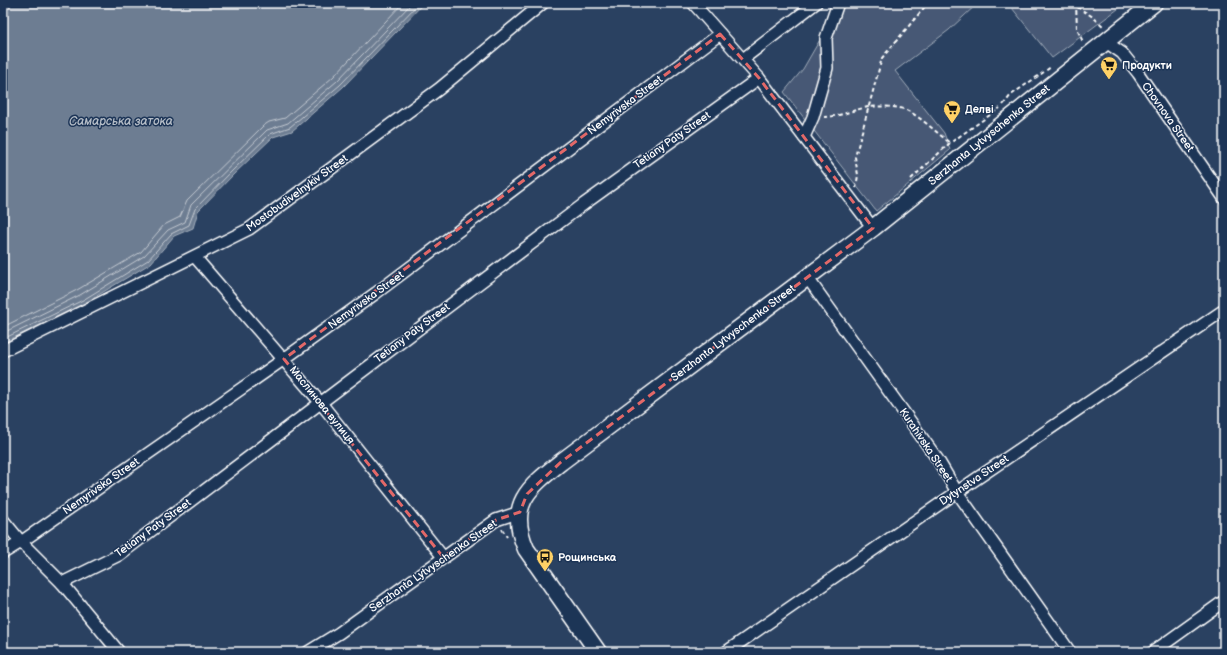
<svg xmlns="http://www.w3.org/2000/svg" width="1227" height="655" font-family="'Balsamiq Sans',sans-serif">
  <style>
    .green { fill: #465975; stroke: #a2acba }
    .water { fill: #6d7d92; stroke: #a7b1be }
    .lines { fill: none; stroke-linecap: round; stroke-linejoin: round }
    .shore { stroke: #c5cbd3; stroke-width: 1 }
    .minor-casing { stroke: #fff; stroke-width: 14 }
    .secondary-casing { stroke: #fff; stroke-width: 19 }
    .path { stroke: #fff; stroke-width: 2; stroke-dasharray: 4 3; stroke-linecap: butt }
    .minor { stroke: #1d3557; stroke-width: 11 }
    .secondary { stroke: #1d3557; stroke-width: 16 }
    .marked { fill: none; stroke: #e26868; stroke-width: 3; stroke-dasharray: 8 5; stroke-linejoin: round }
    .labels { text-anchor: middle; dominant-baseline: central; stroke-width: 3; stroke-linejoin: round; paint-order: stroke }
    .poi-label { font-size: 11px; font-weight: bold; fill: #fff; stroke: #1d3557; text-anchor: start }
    .street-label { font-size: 11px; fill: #fff; stroke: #1d3557 }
    .water-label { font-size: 12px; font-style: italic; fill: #b6bec8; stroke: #1d3557 }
  </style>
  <rect width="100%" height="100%" fill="#2a4161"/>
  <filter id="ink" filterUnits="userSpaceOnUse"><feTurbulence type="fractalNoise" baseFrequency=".025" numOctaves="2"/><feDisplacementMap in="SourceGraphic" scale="8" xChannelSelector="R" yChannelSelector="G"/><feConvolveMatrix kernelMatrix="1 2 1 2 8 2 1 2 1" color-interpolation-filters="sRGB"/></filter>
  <g filter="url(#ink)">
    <g class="green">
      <path d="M 841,3 L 978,3 L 949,30 L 895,71 L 944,133 L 950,150 L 876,211 L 784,92 L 803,69 Z"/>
      <path d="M 1008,3 L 1126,3 L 1052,58 Z"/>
    </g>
    <path class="water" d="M 3,3 L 424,3 L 343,87 L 292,131 L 273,137 L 234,174 L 198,211 L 193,228 L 174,236 L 151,263 L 85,303 L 3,343 Z"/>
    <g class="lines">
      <g class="shore">
        <path d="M 3,327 L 77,290 L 141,252 L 164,225 L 180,217 L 187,201 L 263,126 L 269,122 L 285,118 L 333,77 L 403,3"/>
        <path d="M 3,333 L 80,295 L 144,256 L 168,230 L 185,222 L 191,205 L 267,130 L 288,123 L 337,81 L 412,3"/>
        <path d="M 3,339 L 83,300 L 148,260 L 171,234 L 189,225 L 195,209 L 232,171 L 270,134 L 290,127 L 340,85 L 419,3"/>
      </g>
      <g class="minor-casing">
        <g id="minor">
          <path d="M 693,3 L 759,78 L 873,228"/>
          <path d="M 1106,42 L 1122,53 L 1138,73 L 1224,198"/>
          <path d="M 743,59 L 816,3"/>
          <path d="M 804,137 L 813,117 L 827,68 L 826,38 L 838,3"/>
          <path d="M 195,257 L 320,402 L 443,557"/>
          <path d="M 807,277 L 938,460 L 957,492 L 1070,652"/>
          <path d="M 3,351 L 249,229 L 439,89 L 543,3"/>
          <path d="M 3,520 L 21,542 L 62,583 L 119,652"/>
          <path d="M 3,553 L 21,542 L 284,359 L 376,293 L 720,34"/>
          <path d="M 62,583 L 119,555 L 584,204 L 759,78"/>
          <path d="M 308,652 L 339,633 L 496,520 L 520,512"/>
          <path d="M 726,652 L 957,492 L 1224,310"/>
          <path d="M 1153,652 L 1224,601"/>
        </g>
      </g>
      <g class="secondary-casing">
        <path id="secondary" d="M 598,652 L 526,549 C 507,505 528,488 561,462 L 873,228 L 1154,3"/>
      </g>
      <g class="path">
        <path d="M 1071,3 L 1093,17 L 1103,26"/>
        <path d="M 1076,3 L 1077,29 L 1083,42"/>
        <path d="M 1003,105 L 1011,95 L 1051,67"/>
        <path d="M 824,117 C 840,117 854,109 869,107 C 878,106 899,106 906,110 C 921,117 937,133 950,143"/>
        <path d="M 911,179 L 950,143 L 1000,108"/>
        <path d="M 856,188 L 858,175 L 855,157 L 882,58 L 928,3"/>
        <path d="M 502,529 L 507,537"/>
      </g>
      <use href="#minor" class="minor"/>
      <use href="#secondary" class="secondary"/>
    </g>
  </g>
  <path class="marked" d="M 720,34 L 759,78 L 873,228 L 561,462 L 527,494 L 520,512 L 496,520 L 443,557 L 284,359 Z"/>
  <defs>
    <g id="supermarket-pin" transform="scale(0.9)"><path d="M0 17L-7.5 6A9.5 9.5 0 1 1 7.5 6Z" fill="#ffd166" stroke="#1d3557"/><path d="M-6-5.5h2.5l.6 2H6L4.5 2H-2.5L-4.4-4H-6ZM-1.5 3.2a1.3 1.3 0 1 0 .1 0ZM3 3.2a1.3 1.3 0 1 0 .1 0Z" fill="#111"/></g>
    <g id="bus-pin" transform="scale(0.9)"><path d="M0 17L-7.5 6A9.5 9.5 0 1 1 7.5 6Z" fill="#ffd166" stroke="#1d3557"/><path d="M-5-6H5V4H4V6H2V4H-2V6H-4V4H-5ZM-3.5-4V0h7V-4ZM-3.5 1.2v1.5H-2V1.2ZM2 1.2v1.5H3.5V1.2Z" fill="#111"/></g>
  </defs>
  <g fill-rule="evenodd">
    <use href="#supermarket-pin" x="1109" y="65"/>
    <use href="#supermarket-pin" x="952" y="109"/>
    <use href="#bus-pin" x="545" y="557"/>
  </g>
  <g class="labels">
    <g class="poi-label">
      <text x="1122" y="65">Продукти</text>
      <text x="965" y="109">Делві</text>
      <text x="558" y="557">Рощинська</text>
    </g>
    <g class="street-label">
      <text transform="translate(625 105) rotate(-37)">Nemyrivska Street</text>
      <text transform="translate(1168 117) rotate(55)">Chovnova Street</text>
      <text transform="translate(989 135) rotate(-39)">Serzhanta Lytvyschenka Street</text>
      <text transform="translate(672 140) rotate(-35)">Tetiany Paty Street</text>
      <text transform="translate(297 193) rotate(-36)">Mostobudivelnykiv Street</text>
      <text transform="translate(366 300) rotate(-36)">Nemyrivska Street</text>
      <text transform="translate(412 333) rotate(-37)">Tetiany Paty Street</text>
      <text transform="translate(733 333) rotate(-37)">Serzhanta Lytvyschenka Street</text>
      <text transform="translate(322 405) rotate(51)">Маслинова вулиця</text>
      <text transform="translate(926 445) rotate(56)">Kurahivska Street</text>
      <text transform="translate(974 480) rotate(-34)">Dytynstva Street</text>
      <text transform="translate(101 486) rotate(-35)">Nemyrivska Street</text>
      <text transform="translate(153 528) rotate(-36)">Tetiany Paty Street</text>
      <text transform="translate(433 566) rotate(-35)">Serzhanta Lytvyschenka Street</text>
    </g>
    <g class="water-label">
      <text x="121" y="121">Самарська затока</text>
    </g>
  </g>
  <rect width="1227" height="655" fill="none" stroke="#1d3557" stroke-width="16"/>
  <rect x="8" y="8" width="1211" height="639" fill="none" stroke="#fff" stroke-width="1.5" filter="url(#ink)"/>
</svg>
